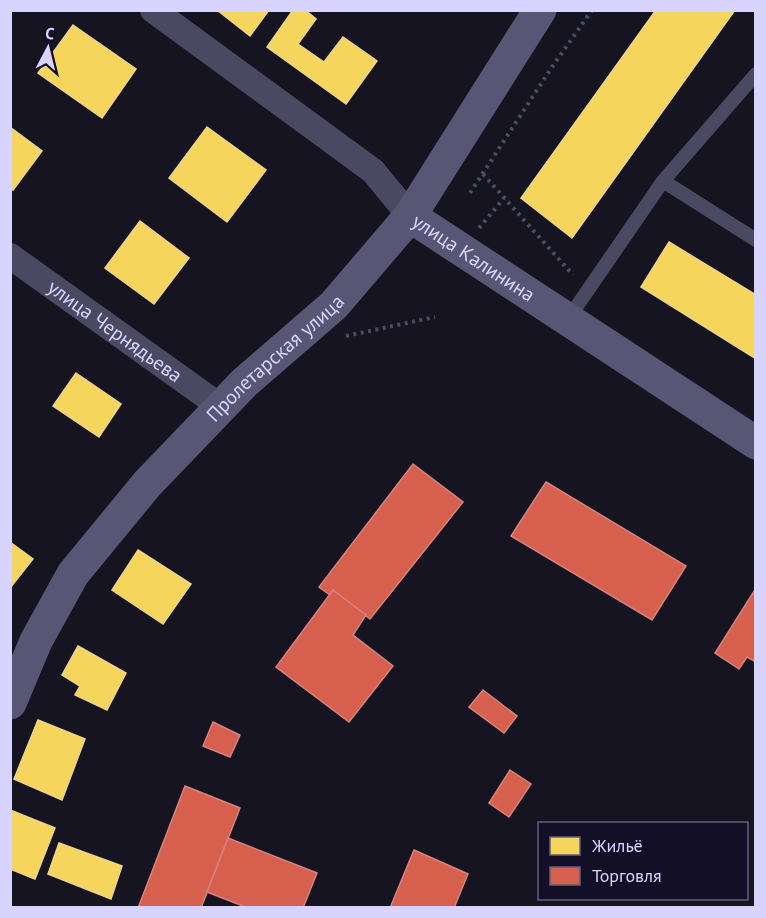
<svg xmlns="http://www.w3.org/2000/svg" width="766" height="918" font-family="'PT Sans',sans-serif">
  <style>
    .homes { fill: #f6d55c; stroke: #edd58d; stroke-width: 1.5 }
    .shops { fill: #d6604d; stroke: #d78382; stroke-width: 1.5 }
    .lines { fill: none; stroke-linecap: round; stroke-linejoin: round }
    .path { stroke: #44505f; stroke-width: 4; stroke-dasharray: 3 4.5; stroke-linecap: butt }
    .lane { stroke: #4a4962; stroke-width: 14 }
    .street { stroke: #4a4962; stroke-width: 26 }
    .secondary { stroke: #575674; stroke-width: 33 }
    .labels { text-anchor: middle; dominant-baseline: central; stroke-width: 6; stroke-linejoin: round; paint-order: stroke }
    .street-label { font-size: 20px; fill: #d9d4ff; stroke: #130f26 }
  </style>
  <rect width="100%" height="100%" fill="#161421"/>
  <g class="homes">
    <path d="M 217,10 L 269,10 L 250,36 Z"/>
    <path d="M 293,10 L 305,10 L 316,19 L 298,44 L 324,62 L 343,37 L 377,61 L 346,104 L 267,47 Z"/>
    <path d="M 656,10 L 735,10 L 572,238 L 521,198 Z"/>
    <path d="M 73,25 L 136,69 L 102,118 L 38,73 Z"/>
    <path d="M 10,127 L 42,151 L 13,190 L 10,189 Z"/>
    <path d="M 207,127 L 266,170 L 227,222 L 169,178 Z"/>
    <path d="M 140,221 L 189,258 L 154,304 L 105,268 Z"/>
    <path d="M 669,242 L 756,295 L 756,359 L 641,287 Z"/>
    <path d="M 76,373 L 121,404 L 99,437 L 53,406 Z"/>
    <path d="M 10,542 L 33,559 L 10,588 Z"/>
    <path d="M 138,550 L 191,584 L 163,624 L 112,590 Z"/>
    <path d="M 78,646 L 126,673 L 107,710 L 75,695 L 80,686 L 62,675 Z"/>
    <path d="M 38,720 L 85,739 L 62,800 L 14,779 Z"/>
    <path d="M 10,810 L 55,828 L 35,879 L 10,869 Z"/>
    <path d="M 59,843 L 122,866 L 111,899 L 48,874 Z"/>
  </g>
  <g class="shops">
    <path d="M 413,464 L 463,502 L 370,619 L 333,590 L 330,595 L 319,587 Z"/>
    <path d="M 546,482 L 686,566 L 652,620 L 511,536 Z"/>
    <path d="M 756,588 L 756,662 L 747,657 L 739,669 L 715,653 Z"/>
    <path d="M 333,590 L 366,615 L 353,635 L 393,666 L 349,722 L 276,667 Z"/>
    <path d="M 483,690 L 517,716 L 504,733 L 469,707 Z"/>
    <path d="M 213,722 L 240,735 L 230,757 L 203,746 Z"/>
    <path d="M 510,770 L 531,784 L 509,817 L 489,803 Z"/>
    <path d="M 185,786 L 240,808 L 201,908 L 138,908 Z"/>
    <path d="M 228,838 L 317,873 L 303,908 L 248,908 L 207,892 Z"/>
    <path d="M 414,850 L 468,874 L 454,908 L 390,908 Z"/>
  </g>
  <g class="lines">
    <g class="path">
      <path d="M 483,174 L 573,275"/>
      <path d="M 470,193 L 552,67 L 592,10"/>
      <path d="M 479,228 L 504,198"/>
      <path d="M 346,336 L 435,317"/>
    </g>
    <g class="lane">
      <path d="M 663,181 L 756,240"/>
      <path d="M 568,319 L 663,181 L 756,74"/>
    </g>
    <g class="street">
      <path d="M 153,10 L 373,171 L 410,216"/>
      <path id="s1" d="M 10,256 L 221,407"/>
    </g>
    <g class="secondary">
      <path id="s2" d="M 410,216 L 756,443"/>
      <path id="s3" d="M 10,703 L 36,641 L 73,574 L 147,484 L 244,383 L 334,305 L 410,216 L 540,10"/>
    </g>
  </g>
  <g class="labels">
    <g class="street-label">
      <text stroke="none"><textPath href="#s2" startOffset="76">улица Калинина</textPath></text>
      <text stroke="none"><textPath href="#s1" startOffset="129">улица Чернядьева</textPath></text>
      <text stroke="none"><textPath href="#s3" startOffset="440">Пролетарская улица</textPath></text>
    </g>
  </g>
  <rect width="766" height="918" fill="none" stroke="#d9d4ff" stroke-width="24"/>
  <rect x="538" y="822" width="210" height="78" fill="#130f26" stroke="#625e7d" stroke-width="1.5"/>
  <rect x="550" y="837" width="30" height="18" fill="#f6d55c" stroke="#625e7d" stroke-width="1.5"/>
  <text x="592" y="852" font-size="18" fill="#d9d4ff">Жильё</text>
  <rect x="550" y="867" width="30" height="18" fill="#d6604d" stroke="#625e7d" stroke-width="1.5"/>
  <text x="592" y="882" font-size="18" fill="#d9d4ff">Торговля</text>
  <g transform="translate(48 48) rotate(7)" stroke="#130f26" stroke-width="4.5" paint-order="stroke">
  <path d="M0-4.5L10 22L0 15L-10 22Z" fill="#d9d4ff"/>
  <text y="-9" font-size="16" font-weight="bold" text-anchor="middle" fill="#d9d4ff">С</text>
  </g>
</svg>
